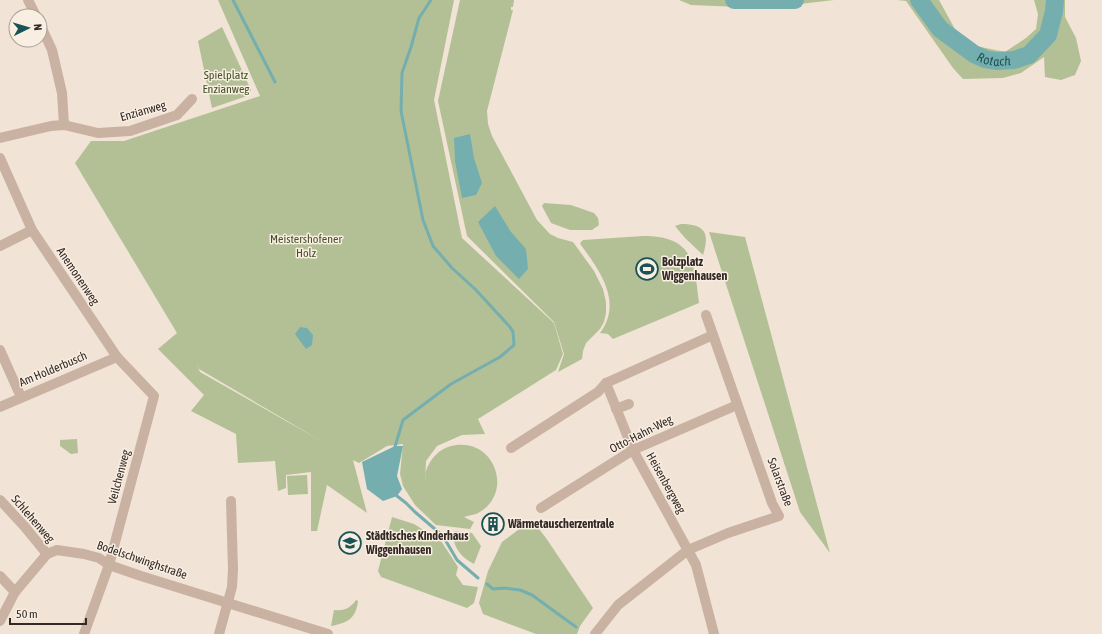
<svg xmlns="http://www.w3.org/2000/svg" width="1102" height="634" font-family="'Asap Condensed',sans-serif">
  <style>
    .green { fill: #b3c096; fill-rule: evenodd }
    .water { fill: #75aeae }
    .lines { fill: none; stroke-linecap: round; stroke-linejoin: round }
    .stream { stroke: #75aeae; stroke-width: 3 }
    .river { stroke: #75aeae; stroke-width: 18 }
    .minor { stroke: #c9b2a2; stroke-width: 10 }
    .labels { text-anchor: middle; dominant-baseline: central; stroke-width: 3; stroke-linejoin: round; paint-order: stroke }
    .park-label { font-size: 12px; fill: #445228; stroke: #f9eee2 }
    .street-label { font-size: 12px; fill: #332925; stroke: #f9eee2 }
    .poi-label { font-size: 12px; font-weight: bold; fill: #332925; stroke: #f9eee2; text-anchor: start }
    .water-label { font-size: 13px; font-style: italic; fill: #1a5355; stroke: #f9eee2 }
  </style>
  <rect width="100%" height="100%" fill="#f1e3d6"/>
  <g class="green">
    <path d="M 218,0 L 454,0 L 434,100 L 462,238 L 554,323 L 563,354 L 556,370 L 478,419 L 485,434 L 462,435 L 437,446 L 426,461 L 425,483 C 425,479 425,474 426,471 C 430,459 439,449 451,446 C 495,435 516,495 476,514 C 472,515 467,516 464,517 L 474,522 L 470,529 L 436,525 L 415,505 L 403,486 L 400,474 L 403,444 L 387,446 L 359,463 L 353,460 L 367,513 L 327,485 L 317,531 L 311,531 L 311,472 L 286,475 L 286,488 L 278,491 L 275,461 L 238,463 L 236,434 L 191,411 L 204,395 L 158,349 L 177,333 L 75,163 L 91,141 L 124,141 L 260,96 ZM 196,363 L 199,369 L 323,442 L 200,372 Z"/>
    <path d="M 460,0 L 514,0 L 513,7 L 511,7 L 511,10 L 513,10 L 487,111 L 488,124 L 492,136 L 537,220 L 550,234 L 558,238 L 573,242 L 594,271 L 603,289 L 606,302 L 606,313 L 604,322 L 600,329 L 586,343 L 583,351 L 582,359 L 558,372 L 564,354 L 554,322 L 467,236 L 438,101 Z"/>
    <path d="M 679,0 L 834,0 L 766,8 L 691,5 Z"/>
    <path d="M 897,0 L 939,0 L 956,31 L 976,46 L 1005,52 L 1026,38 L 1036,29 L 1038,14 L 1034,0 L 1065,0 L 1065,17 L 1076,38 L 1081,61 L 1075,75 L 1061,80 L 1045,77 L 1044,57 L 1021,73 L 1003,78 L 963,79 L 953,68 L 906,1 Z"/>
    <path d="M 222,27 L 251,90 L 247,96 L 212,108 L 198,41 Z"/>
    <path d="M 544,203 L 571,205 L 594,213 L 598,218 L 599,225 L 592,230 L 570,230 L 551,223 L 542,206 Z"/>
    <path d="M 681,224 C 705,224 710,233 703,255 L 685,238 L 675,226 Z"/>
    <path d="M 709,232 L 745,237 L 830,553 L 800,512 Z"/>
    <path d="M 643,236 C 693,236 694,261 699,303 L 613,339 L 608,334 L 600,333 C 623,302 600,271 581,245 L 580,243 L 583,240 Z"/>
    <path d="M 77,439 L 78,453 L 71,454 L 60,446 L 60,440 Z"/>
    <path d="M 307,475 L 308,494 L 288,495 L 287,476 Z"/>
    <path d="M 392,517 L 414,524 L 441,541 L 458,567 L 456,575 L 463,585 L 478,587 L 474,603 L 467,608 L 381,577 L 378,571 Z"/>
    <path d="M 530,521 L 535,524 L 546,538 L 593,608 L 580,626 L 577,634 L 536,634 L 483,614 L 479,603 L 488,571 L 502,542 Z"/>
    <path d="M 454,531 L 472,533 L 481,546 L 474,564 C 462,558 451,546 454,531 Z"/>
    <path d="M 356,600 L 358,601 C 356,619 347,623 331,626 L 334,610 C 343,611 350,609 356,600 Z"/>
  </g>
  <g class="water">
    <path d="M 470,134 L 474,158 L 482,183 L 476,195 L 462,198 L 455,161 L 454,138 Z"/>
    <path d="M 495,206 L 511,232 L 526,249 L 528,269 L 519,279 L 496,256 L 478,222 Z"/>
    <path d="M 300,327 L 307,328 L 313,335 L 312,345 L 306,349 L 295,334 Z"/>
    <path d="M 395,446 L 403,446 L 397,476 L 402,489 L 397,496 L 383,501 L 367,489 L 362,462 Z"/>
  </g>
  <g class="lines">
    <g class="stream">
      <path d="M 233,0 L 275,82"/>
      <path d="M 394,450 L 403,420 L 451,384 L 500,357 L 514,345 L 513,332 L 510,327 L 476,290 L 452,268 L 433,246 L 423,220 L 401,111 L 402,73 L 411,47 L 419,18 L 431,0"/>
      <path d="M 395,492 L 397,496 L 406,503 L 415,512 L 443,536 L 457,560 L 478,578"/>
      <path d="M 487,584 L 493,589 L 505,588 L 520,590 L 532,595 L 576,627"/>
    </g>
    <g class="river">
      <path d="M 734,0 L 795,0"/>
      <path id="s1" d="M 919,0 L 940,29 L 974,54 L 985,59 L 996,61 L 1014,60 L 1029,55 L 1048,35 L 1054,11 L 1055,0"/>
    </g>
    <g class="minor">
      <path d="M 28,0 L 36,16"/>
      <path d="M 40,24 L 52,50 L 62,93 L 64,125"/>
      <path d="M 0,138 L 51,126 L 64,125 L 98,133 L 130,131 L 177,115 L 192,99"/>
      <path d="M 0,158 L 32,230 L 117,357 L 154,396 L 109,565 L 84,634"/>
      <path d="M 0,246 L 32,230"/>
      <path d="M 0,350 L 21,397"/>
      <path d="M 606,383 L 633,450 L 696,565 L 714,634"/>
      <path d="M 0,407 L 117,357"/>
      <path d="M 616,409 L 629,404"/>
      <path d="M 511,448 L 598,392 L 606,383 L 713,335"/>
      <path d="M 0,500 L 25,527 L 47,554"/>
      <path d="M 541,508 L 633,450 L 737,405"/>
      <path d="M 0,576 L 15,592"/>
      <path d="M 0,621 L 15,592 L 47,554 L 57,550 L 84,554 L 99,558 L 109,565 L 141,576 L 328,634"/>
      <path d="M 219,634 L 232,587 L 233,569 L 231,501"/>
      <path d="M 595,634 L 618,605 L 688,550 L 728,533 L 779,516 L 772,503 L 706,315"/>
    </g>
  </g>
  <defs>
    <g id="stadium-ring" transform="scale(1.15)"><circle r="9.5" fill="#f9eee2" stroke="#1a5355" stroke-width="1.5"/><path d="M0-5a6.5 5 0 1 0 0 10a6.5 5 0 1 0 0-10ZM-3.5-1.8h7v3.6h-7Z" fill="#1a5355"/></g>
    <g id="building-ring" transform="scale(1.15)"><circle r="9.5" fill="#f9eee2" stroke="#1a5355" stroke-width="1.5"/><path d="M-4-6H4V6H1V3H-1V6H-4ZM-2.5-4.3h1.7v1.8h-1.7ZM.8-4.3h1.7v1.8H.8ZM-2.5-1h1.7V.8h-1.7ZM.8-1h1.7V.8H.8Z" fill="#1a5355"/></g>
    <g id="school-ring" transform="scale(1.15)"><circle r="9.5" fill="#f9eee2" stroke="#1a5355" stroke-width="1.5"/><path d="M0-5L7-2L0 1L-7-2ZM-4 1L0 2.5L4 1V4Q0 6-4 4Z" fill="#1a5355"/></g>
  </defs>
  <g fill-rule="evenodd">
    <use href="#stadium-ring" x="647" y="269"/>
    <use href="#building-ring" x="493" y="524"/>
    <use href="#school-ring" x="350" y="543"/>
  </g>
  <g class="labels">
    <g class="park-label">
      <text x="226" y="75">Spielplatz<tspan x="226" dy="14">Enzianweg</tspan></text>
      <text x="306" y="239">Meistershofener<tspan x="306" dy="14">Holz</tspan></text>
    </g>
    <g class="street-label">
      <text transform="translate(143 111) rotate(-16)">Enzianweg</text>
      <text transform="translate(78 276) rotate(56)">Anemonenweg</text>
      <text transform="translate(53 369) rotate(-23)">Am Holderbusch</text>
      <text transform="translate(641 434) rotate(-27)">Otto-Hahn-Weg</text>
      <text transform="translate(119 477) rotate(-75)">Veilchenweg</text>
      <text transform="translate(780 482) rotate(69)">Solarstraße</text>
      <text transform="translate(666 483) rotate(61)">Heisenbergweg</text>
      <text transform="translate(33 519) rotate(49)">Schlehenweg</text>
      <text transform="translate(142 560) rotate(19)">Bodelschwinghstraße</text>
    </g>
    <g class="poi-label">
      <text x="662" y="262">Bolzplatz<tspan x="662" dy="14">Wiggenhausen</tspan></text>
      <text x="508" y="524">Wärmetauscherzentrale</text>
      <text x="366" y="536">Städtisches Kinderhaus<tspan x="366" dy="14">Wiggenhausen</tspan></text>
    </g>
    <g class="water-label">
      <text stroke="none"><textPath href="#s1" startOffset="99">Rotach</textPath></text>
    </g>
  </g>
  <g transform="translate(28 28) rotate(85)"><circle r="19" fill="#f9eee2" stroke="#aa9f96"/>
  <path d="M0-3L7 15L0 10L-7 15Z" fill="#1a5355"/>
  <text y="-6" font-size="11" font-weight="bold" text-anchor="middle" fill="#332925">N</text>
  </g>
  <path d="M10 618v6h76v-6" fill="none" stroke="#332925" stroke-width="2"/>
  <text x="16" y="618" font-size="12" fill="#332925" stroke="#f9eee2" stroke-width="3" paint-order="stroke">50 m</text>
</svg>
